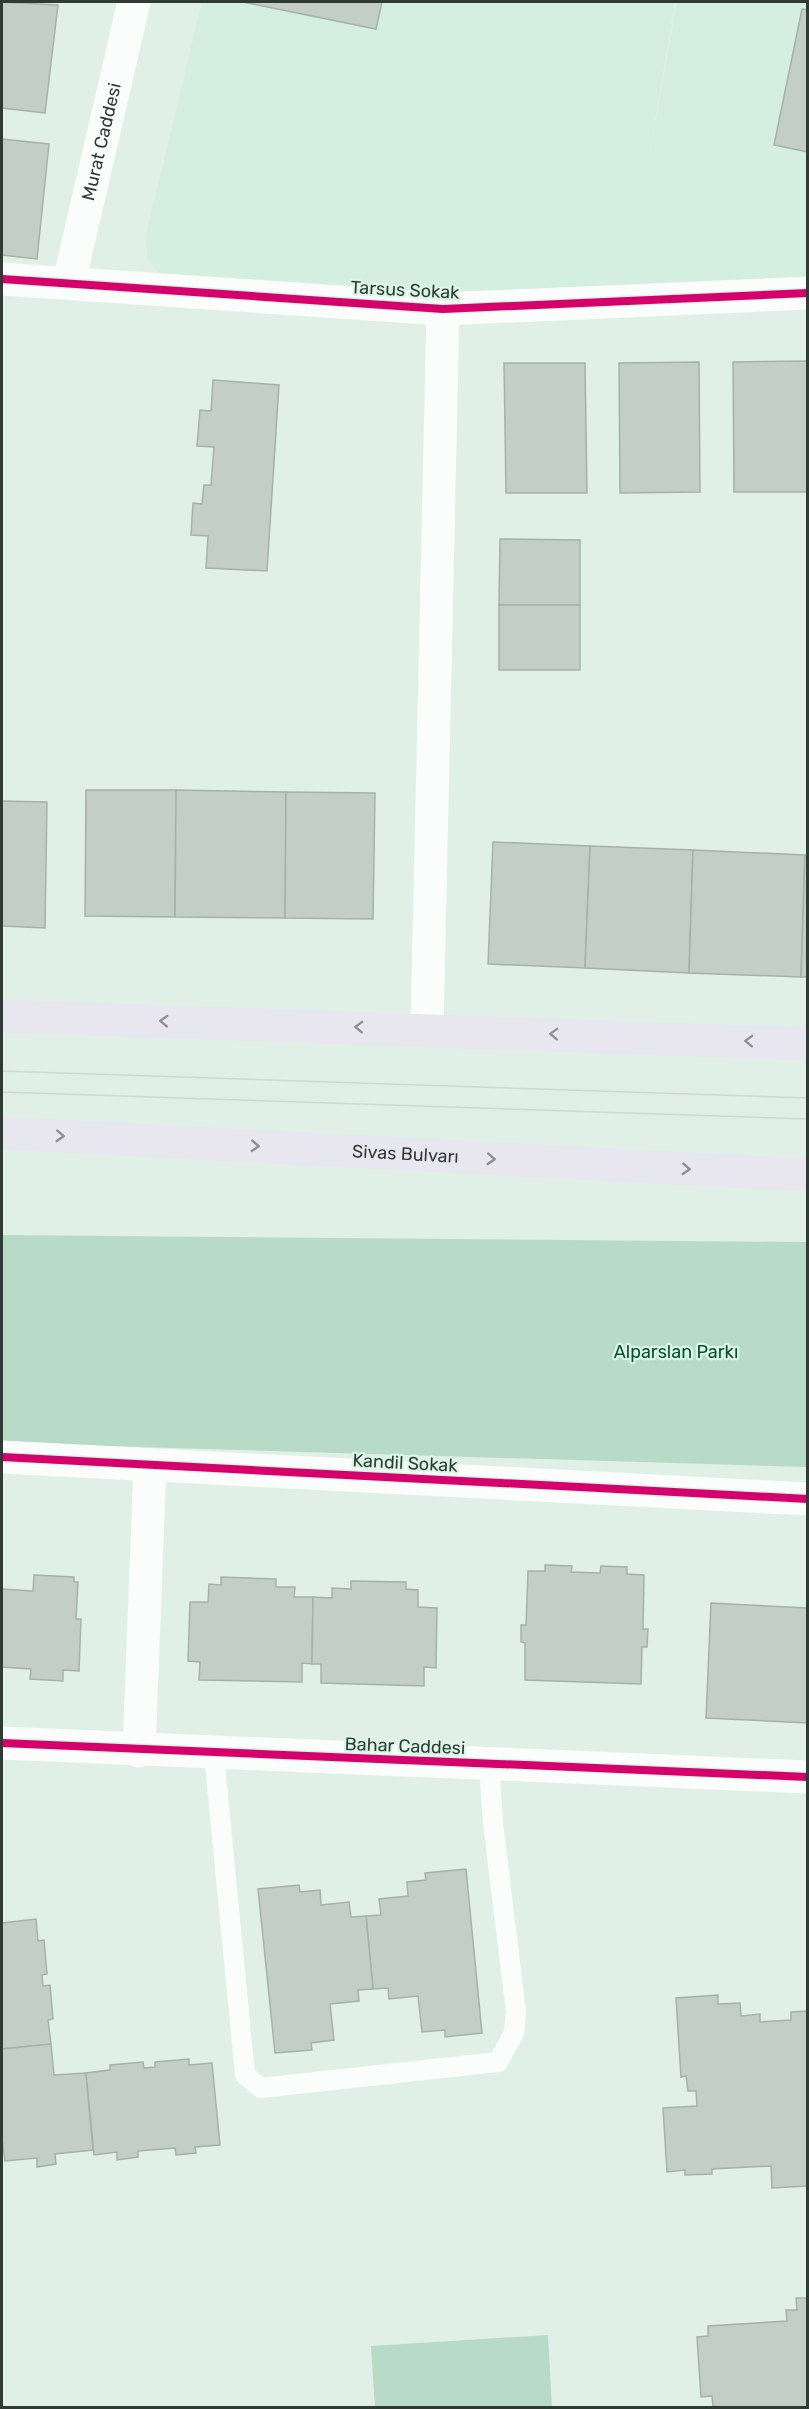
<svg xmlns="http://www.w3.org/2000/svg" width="809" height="2409" font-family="Rubik,sans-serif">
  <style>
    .built { fill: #d4eedf }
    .green { fill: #b8dbc7 }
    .building { fill: #c2cec7; stroke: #a6b1aa; stroke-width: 1.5 }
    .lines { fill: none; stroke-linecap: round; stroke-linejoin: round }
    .service { stroke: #fafdfb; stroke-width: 20 }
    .minor { stroke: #fafdfb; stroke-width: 33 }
    .tertiary { stroke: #fafdfb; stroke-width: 33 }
    .trunk { stroke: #e8e6ee; stroke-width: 33 }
    .tram { stroke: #d3d7d4; stroke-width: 1.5 }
    .cycleway-casing { stroke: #dbf6e6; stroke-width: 11 }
    .cycleway { stroke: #d6006c; stroke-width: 8 }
    .oneway { stroke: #8c9092 }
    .labels { text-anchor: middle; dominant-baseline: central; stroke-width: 4.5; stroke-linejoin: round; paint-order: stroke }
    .street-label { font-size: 18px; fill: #313b35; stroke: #dbf6e6 }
    .park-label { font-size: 18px; fill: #064e32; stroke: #dbf6e6 }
  </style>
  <rect width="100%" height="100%" fill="#e1f0e7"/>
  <path class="built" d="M 202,2 L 675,2 L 643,192 L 677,2 L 807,2 L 807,293 L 625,301 L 168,284 L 147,258 L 146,235 Z"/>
  <g class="green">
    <path d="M 2,1235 L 807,1242 L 807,1467 L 2,1443 Z"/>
    <path d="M 548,2335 L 552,2407 L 375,2407 L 371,2346 Z"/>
  </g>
  <g class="building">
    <path d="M 2,2 L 58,5 L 45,113 L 2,108 Z"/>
    <path d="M 243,2 L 382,2 L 376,29 Z"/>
    <path d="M 802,9 L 808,10 L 808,152 L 774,145 Z"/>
    <path d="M 2,139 L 49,144 L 37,259 L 2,255 Z"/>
    <path d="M 808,361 L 808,492 L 734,492 L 733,362 Z"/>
    <path d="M 699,362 L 700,492 L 620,493 L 619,363 Z"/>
    <path d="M 504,363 L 585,363 L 587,493 L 506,493 Z"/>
    <path d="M 213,380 L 279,385 L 267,571 L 206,568 L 208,536 L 191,535 L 193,503 L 202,504 L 204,485 L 211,485 L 214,447 L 197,446 L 200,410 L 211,411 Z"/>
    <path d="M 500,539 L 580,540 L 580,605 L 499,605 Z"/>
    <rect x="499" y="605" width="81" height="65"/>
    <path d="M 86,790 L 176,790 L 175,917 L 85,916 Z"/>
    <path d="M 176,790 L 286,792 L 285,918 L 175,917 Z"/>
    <path d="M 286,792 L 375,793 L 373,919 L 285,918 Z"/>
    <path d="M 2,801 L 47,802 L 45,928 L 2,926 Z"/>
    <path d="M 493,842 L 590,846 L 585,968 L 488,964 Z"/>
    <path d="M 590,846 L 693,850 L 689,973 L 585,968 Z"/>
    <path d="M 693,850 L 805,855 L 801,977 L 689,973 Z"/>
    <path d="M 805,855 L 808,855 L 808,977 L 801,977 Z"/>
    <path d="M 545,1565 L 572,1566 L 571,1572 L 600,1573 L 601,1566 L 627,1567 L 627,1574 L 644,1575 L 643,1629 L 648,1629 L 647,1647 L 642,1647 L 641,1684 L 525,1680 L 525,1643 L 521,1642 L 521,1625 L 526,1625 L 528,1571 L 545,1571 Z"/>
    <path d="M 34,1575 L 74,1577 L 74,1582 L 78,1582 L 76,1619 L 81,1619 L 79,1671 L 63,1670 L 63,1681 L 30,1679 L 31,1669 L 2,1667 L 2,1589 L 33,1591 Z"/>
    <path d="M 221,1577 L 276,1579 L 276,1587 L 295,1587 L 294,1597 L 313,1597 L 312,1664 L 302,1663 L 302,1682 L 199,1680 L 200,1662 L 188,1661 L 190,1602 L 208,1602 L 209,1584 L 221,1585 Z"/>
    <path d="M 351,1581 L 406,1582 L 406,1589 L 418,1590 L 418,1607 L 437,1608 L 436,1668 L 424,1667 L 424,1686 L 321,1683 L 321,1664 L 312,1664 L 313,1597 L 332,1598 L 332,1588 L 351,1589 Z"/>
    <path d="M 711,1603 L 808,1608 L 808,1723 L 706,1718 Z"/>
    <path d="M 466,1869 L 482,2033 L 445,2037 L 445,2030 L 422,2032 L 418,1996 L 389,1999 L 388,1988 L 373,1989 L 366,1916 L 381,1915 L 379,1899 L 408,1896 L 407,1882 L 426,1880 L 425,1873 Z"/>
    <path d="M 299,1885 L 300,1892 L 320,1890 L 321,1905 L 349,1902 L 351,1917 L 366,1916 L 373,1989 L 358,1990 L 359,2001 L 330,2004 L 334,2040 L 311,2043 L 312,2050 L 275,2053 L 258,1889 Z"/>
    <path d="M 36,1919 L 38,1941 L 44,1940 L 47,1974 L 42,1975 L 43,1986 L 50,1985 L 53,2019 L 48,2020 L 51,2044 L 2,2049 L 2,1923 Z"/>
    <path d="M 718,1995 L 718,2004 L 740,2003 L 741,2016 L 760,2014 L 760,2022 L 791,2020 L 791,2012 L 808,2011 L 808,2186 L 772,2188 L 771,2166 L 712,2169 L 712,2174 L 685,2175 L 685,2170 L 667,2172 L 663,2108 L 697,2106 L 696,2091 L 688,2091 L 686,2076 L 681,2077 L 676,1998 Z"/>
    <path d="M 51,2044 L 54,2075 L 86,2073 L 93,2150 L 55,2154 L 56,2164 L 37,2167 L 37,2158 L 5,2161 L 2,2139 L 2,2049 Z"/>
    <path d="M 189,2059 L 189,2065 L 212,2063 L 220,2145 L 195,2147 L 196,2153 L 176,2155 L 175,2148 L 138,2151 L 138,2157 L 117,2160 L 117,2152 L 94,2155 L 86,2073 L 110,2070 L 110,2065 L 143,2062 L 144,2068 L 155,2067 L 155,2062 Z"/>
    <path d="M 796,2298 L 808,2298 L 808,2408 L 724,2408 L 713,2406 L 712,2396 L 701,2397 L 697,2337 L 708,2336 L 708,2326 L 787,2321 L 786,2310 L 797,2310 Z"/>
  </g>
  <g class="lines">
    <path class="service" d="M 214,1754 L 245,2075 L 261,2088 L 498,2062 L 514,2033 L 516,2012 L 493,1823 L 489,1765"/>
    <g class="minor">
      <path id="s1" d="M 69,282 L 134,2"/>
      <path d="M 427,1029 L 443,309"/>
      <path d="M 2,1457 L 808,1499"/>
      <path d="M 2,1743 L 808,1777"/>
      <path d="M 139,1751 L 150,1465"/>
    </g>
    <path class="tertiary" d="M 2,279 L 443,309 L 808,293"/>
    <g class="trunk">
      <path d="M 2,1016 L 808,1044"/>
      <path id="s2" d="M 2,1133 L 808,1175"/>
    </g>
    <g class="tram">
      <path d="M 2,1071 L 808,1098"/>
      <path d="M 2,1092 L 808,1119"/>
    </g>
    <g class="cycleway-casing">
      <g id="cycleway">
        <path d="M 2,279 L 443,309 L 808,293"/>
        <path d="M 2,1457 L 808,1499"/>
        <path d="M 2,1743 L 808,1777"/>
      </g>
    </g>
    <use href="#cycleway" class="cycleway"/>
  </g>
  <defs><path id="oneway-chevron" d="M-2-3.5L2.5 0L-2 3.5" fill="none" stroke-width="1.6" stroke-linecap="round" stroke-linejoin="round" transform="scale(1.5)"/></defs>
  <g class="oneway">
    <use href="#oneway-chevron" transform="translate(164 1021) rotate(-178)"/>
    <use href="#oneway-chevron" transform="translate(359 1027) rotate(-178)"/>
    <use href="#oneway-chevron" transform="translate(554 1034) rotate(-178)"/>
    <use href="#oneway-chevron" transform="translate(749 1041) rotate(-178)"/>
    <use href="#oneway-chevron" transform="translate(60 1136) rotate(3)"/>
    <use href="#oneway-chevron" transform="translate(255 1146) rotate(3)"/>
    <use href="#oneway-chevron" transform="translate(491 1159) rotate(3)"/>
    <use href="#oneway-chevron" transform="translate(686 1169) rotate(3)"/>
  </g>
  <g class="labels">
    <g class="street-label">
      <text stroke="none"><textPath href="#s1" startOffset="144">Murat Caddesi</textPath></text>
      <text transform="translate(405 290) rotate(3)">Tarsus Sokak</text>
      <text stroke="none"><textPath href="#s2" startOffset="404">Sivas Bulvarı</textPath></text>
      <text transform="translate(405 1463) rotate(3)">Kandil Sokak</text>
      <text transform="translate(405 1746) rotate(2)">Bahar Caddesi</text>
    </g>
    <g class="park-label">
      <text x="676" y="1352">Alparslan Parkı</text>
    </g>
  </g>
  <rect width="809" height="2409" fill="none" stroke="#313b35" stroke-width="6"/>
</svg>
